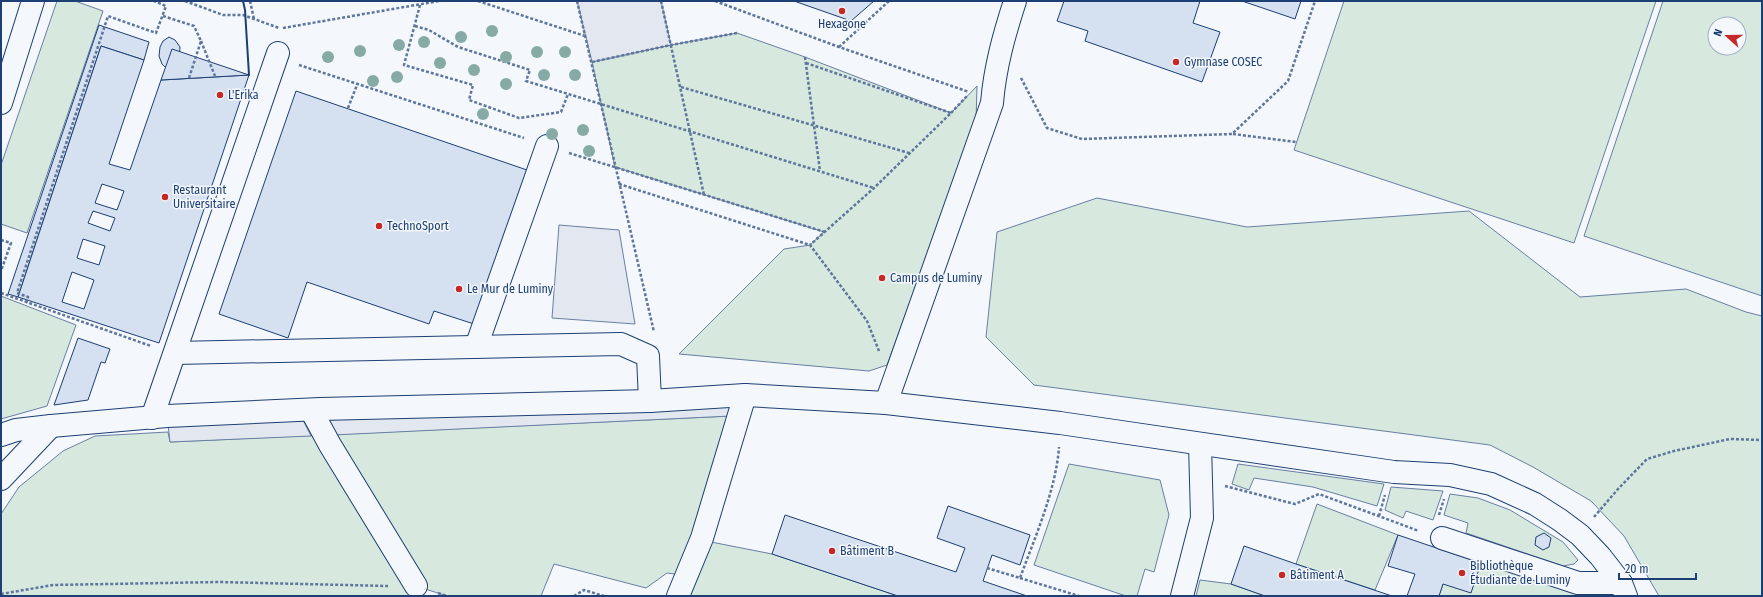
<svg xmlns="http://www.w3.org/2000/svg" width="1763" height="597" font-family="'Fira Sans Condensed',sans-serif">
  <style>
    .green { fill: #d7e8df; stroke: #687fa3; fill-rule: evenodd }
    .parking { fill: #e3e8f0; stroke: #687fa3 }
    .building { fill: #d5e0f0; stroke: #1d3f73; fill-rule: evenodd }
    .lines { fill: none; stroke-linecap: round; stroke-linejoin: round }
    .minor-casing { stroke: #1d3f73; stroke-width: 24 }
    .path { stroke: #5e769c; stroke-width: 2.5; stroke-dasharray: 3 2; stroke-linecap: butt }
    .minor { stroke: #f4f7fb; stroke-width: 22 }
    .wall { stroke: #1d3f73; stroke-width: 2 }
    .tree { fill: #86aba6 }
    .poi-dot { fill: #c62828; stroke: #f4f7fb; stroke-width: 1.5 }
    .labels { text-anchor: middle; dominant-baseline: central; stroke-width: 3; stroke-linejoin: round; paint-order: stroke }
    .poi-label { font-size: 12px; fill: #1d3f73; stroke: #f4f7fb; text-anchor: start }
  </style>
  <rect width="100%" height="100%" fill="#f4f7fb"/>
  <g class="green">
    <path d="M 57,1 L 75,1 L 103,11 L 27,233 L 1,224 L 1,165 Z"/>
    <path d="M 1344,1 L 1656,1 L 1574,243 L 1294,150 Z"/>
    <path d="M 1663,1 L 1762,1 L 1762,296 L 1584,236 ZM 1715,24 L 1739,24 L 1739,48 L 1715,48 Z"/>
    <path d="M 737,33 L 805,57 L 951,113 L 977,86 L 976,121 L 887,365 L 869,371 L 679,354 L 784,249 L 810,245 L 824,232 L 615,167 L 592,62 L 671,45 Z"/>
    <path d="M 1097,198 L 1247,227 L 1469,211 L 1580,297 L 1686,289 L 1746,312 L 1762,316 L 1762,596 L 1659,596 L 1624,536 L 1591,501 L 1533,467 L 1490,445 L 1034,385 L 986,337 L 997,232 Z"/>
    <path d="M 1,296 L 76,325 L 47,406 L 1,419 Z"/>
    <path d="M 731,416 L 683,575 L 667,573 L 646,588 L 554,564 L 541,596 L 447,596 L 416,586 L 413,596 L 1,596 L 1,514 L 19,487 L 63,451 L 95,436 L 168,432 L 170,442 Z"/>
    <path d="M 1069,464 L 1160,480 L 1169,515 L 1154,572 L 1145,569 L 1137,596 L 1126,596 L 1034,565 Z"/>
    <path d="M 1238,464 L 1384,484 L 1377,506 L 1313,487 L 1254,478 L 1249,490 L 1232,484 Z"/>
    <path d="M 1391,487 L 1443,491 L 1433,520 L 1406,511 L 1403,518 L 1385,510 Z"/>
    <path d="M 1450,494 L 1478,498 L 1510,510 L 1563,542 L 1578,560 L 1574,564 L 1563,566 L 1466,533 L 1468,523 L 1444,515 Z"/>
    <path d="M 1317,504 L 1398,535 L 1375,590 L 1296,564 Z"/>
    <path d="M 706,541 L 772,554 L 898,596 L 689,596 Z"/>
    <path d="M 1490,559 L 1599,596 L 1439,596 L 1443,584 Z"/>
    <path d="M 1200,580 L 1231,584 L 1265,596 L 1196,596 Z"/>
  </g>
  <g class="parking">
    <path d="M 577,1 L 661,1 L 671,45 L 592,62 Z"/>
    <path d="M 559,225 L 619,230 L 635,324 L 552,318 Z"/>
    <path d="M 729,396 L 731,416 L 333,435 L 320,409 Z"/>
    <path d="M 298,410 L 311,436 L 170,442 L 167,416 Z"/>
  </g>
  <g class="building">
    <path d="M 794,1 L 874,1 L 851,21 Z"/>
    <path d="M 1064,1 L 1200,1 L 1193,23 L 1220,32 L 1202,82 L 1085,41 L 1088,31 L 1057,21 Z"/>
    <path d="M 1242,1 L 1301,1 L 1295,19 Z"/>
    <path d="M 99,25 L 149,42 L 144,60 L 101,46 L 18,297 L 8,294 Z"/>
    <path d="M 169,37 L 175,40 L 180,47 L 179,63 L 175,68 L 167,69 L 162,64 L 159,56 L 160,47 L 163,41 Z"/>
    <path d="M 101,46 L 144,60 L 109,164 L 130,170 L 161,80 L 249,75 L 159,343 L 18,297 ZM 102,184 L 124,191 L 117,210 L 95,203 ZM 93,211 L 115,218 L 110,231 L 88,223 ZM 83,239 L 105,246 L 99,265 L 77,258 ZM 72,272 L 94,280 L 84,309 L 62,302 Z"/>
    <path d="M 172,49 L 249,75 L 161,80 Z"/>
    <path d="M 296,91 L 527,170 L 474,324 L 434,311 L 429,324 L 307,282 L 288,338 L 219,314 Z"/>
    <path d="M 78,338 L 110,349 L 105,363 L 101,362 L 88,400 L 54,405 Z"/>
    <path d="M 948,506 L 1030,535 L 1020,565 L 992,555 L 983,581 L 1027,596 L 898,596 L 772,554 L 785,515 L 956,572 L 965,548 L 937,538 Z"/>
    <path d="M 1544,533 L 1551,538 L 1549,547 L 1543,550 L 1535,545 L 1536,537 Z"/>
    <path d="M 1398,535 L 1481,563 L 1471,593 L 1443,584 L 1439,596 L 1407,596 L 1415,574 L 1388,566 Z"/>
    <path d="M 1244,546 L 1296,564 L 1392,596 L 1265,596 L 1231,584 Z"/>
  </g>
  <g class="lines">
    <g class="minor-casing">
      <g id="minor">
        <path d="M 1,103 L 33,1"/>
        <path d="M 476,347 L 547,146"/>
        <path d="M 175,353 L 621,344 L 648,356 L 650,401"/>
        <path d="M 886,403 L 992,103 C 995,67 1004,35 1015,1"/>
        <path d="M 311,410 L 330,445 L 416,586"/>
        <path d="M 152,418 L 278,53"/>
        <path d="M 1,435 L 16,430 L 51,426 L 167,416 L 320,409 L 650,401 L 745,395 L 886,403 L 1060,423 L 1394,472 L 1450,475 L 1491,484 L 1535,504 L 1560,520 L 1580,535 L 1600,556 L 1621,583 L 1626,596"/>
        <path d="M 1,479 L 51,426"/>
        <path d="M 1442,538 L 1578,583 L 1621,583"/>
        <path d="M 678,596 L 702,538 L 745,395"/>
        <path d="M 1182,596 L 1202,518 L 1200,444"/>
      </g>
    </g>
    <g class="path">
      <path d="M 185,1 L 223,15 L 243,15 L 279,28"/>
      <path d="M 250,1 L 254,19"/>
      <path d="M 478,1 L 585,36"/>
      <path d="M 577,1 L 654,332"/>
      <path d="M 661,1 L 704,195"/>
      <path d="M 715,1 L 839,47 L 969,92"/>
      <path d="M 420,5 L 404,65 L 473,85 L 469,100 L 519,118 L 561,112 L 568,94"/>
      <path d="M 163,16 L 194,26 L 201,41 L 189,78"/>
      <path d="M 415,26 L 429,30 L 458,47 L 530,70 L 526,81 L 874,188"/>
      <path d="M 283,28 L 439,1"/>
      <path d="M 201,41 L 215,76"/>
      <path d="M 839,47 L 889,1"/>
      <path d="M 805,57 L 820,171"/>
      <path d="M 592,62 L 671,45 L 737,33"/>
      <path d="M 806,63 L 951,113 L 874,188 L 810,245"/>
      <path d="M 299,65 L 524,138"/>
      <path d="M 1021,78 L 1047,128 L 1082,139 L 1232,134 L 1288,81 L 1315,1"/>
      <path d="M 681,87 L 909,153"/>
      <path d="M 348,108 L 357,85"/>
      <path d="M 951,113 L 967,96"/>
      <path d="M 1233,134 L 1296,142"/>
      <path d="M 569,153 L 825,232"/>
      <path d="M 619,184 L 810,245 L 867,321 L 879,351"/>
      <path d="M 1,240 L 11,243 L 1,271"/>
      <path d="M 1,293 L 151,346"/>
      <path d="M 26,303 L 28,297 L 17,293 L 108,16 L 156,33 L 166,6 L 154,1"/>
      <path d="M 1225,486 L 1295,504 L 1319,494 L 1419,531"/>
      <path d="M 1439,515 L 1444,499"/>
      <path d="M 1379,516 L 1385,495"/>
      <path d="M 1594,517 L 1618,489 L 1647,459 L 1674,451 L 1730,439 L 1762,440"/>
      <path d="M 987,568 L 1020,578 C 1035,537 1056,490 1059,447"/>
      <path d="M 1020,578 L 1079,596"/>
      <path d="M 438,593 L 447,596"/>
      <path d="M 1,594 L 53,585 L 219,582 L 388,586"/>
      <path d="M 574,596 L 584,590 L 604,596"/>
    </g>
    <use href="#minor" class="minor"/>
    <path class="wall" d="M 243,1 L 245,10 L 249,75"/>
  </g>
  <g class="tree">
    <circle cx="492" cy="31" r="6"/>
    <circle cx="461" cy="37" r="6"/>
    <circle cx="424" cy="42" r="6"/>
    <circle cx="399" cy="45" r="6"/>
    <circle cx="360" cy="51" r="6"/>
    <circle cx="537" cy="52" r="6"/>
    <circle cx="565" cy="52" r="6"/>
    <circle cx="328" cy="57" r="6"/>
    <circle cx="506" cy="57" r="6"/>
    <circle cx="440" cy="63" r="6"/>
    <circle cx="474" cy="70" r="6"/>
    <circle cx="544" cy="75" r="6"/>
    <circle cx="575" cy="75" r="6"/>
    <circle cx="397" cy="77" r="6"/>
    <circle cx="373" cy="81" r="6"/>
    <circle cx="506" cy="84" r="6"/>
    <circle cx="483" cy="114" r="6"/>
    <circle cx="583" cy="130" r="6"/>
    <circle cx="552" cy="134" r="6"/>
    <circle cx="589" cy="151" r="6"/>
  </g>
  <g class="poi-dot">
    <circle cx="842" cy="11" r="4"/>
    <circle cx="1176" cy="62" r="4"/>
    <circle cx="220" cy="95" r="4"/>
    <circle cx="165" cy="197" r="4"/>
    <circle cx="379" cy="226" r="4"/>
    <circle cx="882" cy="278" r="4"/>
    <circle cx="459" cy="289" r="4"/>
    <circle cx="832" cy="551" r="4"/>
    <circle cx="1462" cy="573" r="4"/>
    <circle cx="1282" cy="575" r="4"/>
  </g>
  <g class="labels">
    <g class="poi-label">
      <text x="842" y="24" text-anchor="middle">Hexagone</text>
      <text x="1184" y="62">Gymnase COSEC</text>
      <text x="228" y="95">L'Erika</text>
      <text x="173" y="190">Restaurant<tspan x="173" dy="14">Universitaire</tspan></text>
      <text x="387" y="226">TechnoSport</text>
      <text x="890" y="278">Campus de Luminy</text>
      <text x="467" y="289">Le Mur de Luminy</text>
      <text x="840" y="551">Bâtiment B</text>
      <text x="1470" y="566">Bibliothèque<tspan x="1470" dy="14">Étudiante de Luminy</tspan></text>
      <text x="1290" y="575">Bâtiment A</text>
    </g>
  </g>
  <rect width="1763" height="597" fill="none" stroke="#1d3f73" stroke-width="4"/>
  <g transform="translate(1727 36) rotate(291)"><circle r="19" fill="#f4f7fb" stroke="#9eadc5"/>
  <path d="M0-3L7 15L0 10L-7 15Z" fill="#c62828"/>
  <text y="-6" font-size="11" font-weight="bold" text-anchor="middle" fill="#1d3f73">N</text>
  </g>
  <path d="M1619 573v6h77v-6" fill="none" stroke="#1d3f73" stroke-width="2"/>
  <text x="1625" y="573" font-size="12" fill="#1d3f73" stroke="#f4f7fb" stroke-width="3" paint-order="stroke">20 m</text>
</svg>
